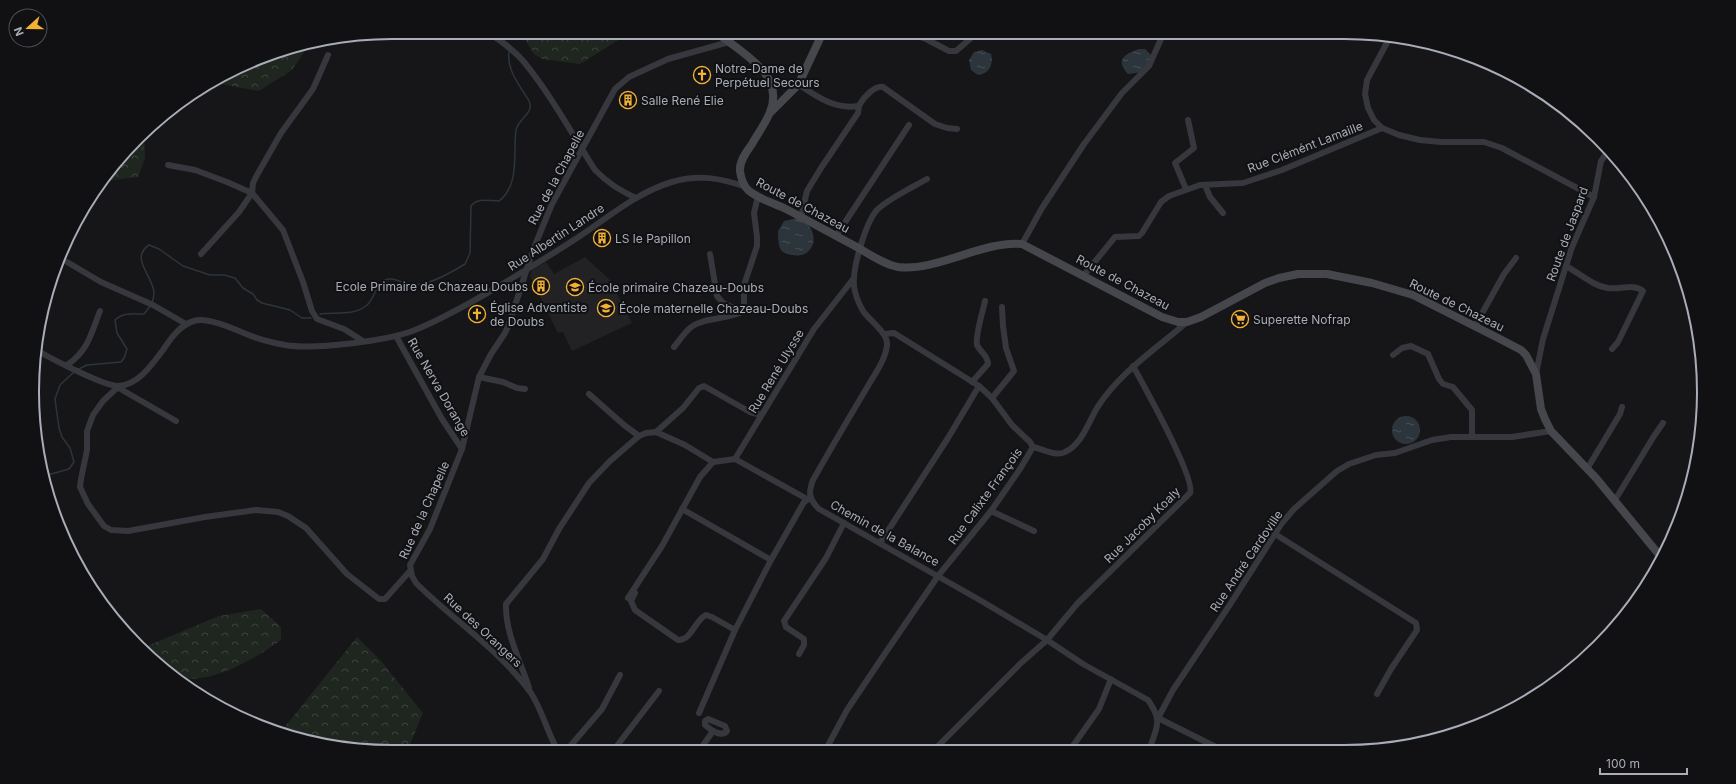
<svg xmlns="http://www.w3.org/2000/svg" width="1736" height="784" font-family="Inter,sans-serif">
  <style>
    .built { fill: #222225 }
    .forest { fill: url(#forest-crowns) }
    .water { fill: url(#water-ripples) }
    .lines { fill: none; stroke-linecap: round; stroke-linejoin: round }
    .stream { stroke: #2c353c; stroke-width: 1.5 }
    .street { stroke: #37383d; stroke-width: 6 }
    .secondary { stroke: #45474d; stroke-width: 8 }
    .labels { text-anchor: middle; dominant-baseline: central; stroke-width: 4; stroke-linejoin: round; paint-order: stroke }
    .poi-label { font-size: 12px; fill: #a8adb8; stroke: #111113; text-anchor: start }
    .street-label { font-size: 12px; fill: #a8adb8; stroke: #111113 }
    .rim { fill: none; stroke: #a8adb8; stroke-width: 2 }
  </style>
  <defs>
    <pattern id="forest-crowns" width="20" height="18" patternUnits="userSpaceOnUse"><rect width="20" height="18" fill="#1e261f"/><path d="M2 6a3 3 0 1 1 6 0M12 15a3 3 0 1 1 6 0" fill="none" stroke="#3c433d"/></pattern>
    <pattern id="water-ripples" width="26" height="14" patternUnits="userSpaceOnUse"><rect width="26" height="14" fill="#2c353c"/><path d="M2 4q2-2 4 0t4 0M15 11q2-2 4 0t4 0" fill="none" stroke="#485056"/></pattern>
  </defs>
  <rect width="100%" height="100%" fill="#161618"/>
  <path class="built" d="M 585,257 L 611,281 L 632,323 L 572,351 L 563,332 L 558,333 L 554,325 L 530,276 L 532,270 L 546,262 L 554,274 Z"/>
  <g class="forest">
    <path d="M 522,32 L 631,32 L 580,64 L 542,59 L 534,54 L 522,35 Z"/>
    <path d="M 308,46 L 292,70 L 259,91 L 210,82 L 276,51 Z"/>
    <path d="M 144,135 L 145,158 L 138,177 L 106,181 Z"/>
    <path d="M 261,609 L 281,627 L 281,640 C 254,659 214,684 180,678 C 167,675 150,657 142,648 L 219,616 Z"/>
    <path d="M 357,637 L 381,661 L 423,713 L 407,752 L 392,752 L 322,745 L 280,733 Z"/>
  </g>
  <g class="water">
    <path d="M 1139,49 L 1145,49 L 1151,55 L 1150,63 L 1142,72 L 1128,74 C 1115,60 1124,54 1139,49 Z"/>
    <path d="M 982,50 L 991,54 C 994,64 989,74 978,75 L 971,70 L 969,60 L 974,52 Z"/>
    <path d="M 797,218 C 800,220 805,222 808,225 C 820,238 812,259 792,255 C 788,254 784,254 781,250 C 778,245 778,237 778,231 L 784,221 Z"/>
    <circle cx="1406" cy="430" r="14"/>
  </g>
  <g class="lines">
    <g class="stream">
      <path d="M 511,35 L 512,32"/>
      <path d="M 152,303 C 153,300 154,296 154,293 C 154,277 129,258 149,245 L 159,249 L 183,266 L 210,275 L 224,275 L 235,278 L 243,288 L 253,294 L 257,300 L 262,303 L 290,310 L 302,318 L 311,318"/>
      <path d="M 320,314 C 335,312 355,316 367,305 C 375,298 375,285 385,280 C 395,276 404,285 414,285 C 430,285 452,272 465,264 L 470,253 L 471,206 C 477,197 490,201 499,201 C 520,185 513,153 516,130 C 518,120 532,114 530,104 C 530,101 526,96 524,93 C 516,80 507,68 509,52"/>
      <path d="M 77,370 L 87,365 L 121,362 L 124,358 L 127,349 L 117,333 L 115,320 C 124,312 134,314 144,314 L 150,306"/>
      <path d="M 44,476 L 69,469 L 74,462 L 70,448 L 62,437 L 59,428 L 55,399 L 60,385 L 74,372"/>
    </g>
    <g class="street">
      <path d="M 488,32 C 501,41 514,50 524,62 C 551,95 572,134 595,170 C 608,183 619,190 636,198"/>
      <path d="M 906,32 L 926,39 L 949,51 L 956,51 L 978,32"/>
      <path d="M 1390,37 L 1367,80 L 1365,94 L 1368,108 L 1374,120 L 1382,128 L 1399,135 L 1420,140 L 1441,142 L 1484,142 L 1502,148 L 1594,197"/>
      <path d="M 798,84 C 816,96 835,110 858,106"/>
      <path d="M 168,165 L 195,170 L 227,182 L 252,193 L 283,230 L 303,282 L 312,311 L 317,319 L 344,329 L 363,341"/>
      <path d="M 927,179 C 913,187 886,200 876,211 C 865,225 852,269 854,286 C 855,295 859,304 863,311 C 870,321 888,333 887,345 C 886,360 872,378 865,391 C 847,421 830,450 813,480 C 808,493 809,499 819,509 L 978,599 L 1047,640 L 1083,664 L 1148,700 C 1163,721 1157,727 1149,750"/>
      <path d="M 1205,185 L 1210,197 L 1223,213"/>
      <path d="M 1186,189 L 1175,163 L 1194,148 L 1188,120"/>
      <path d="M 801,217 L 807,191 L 821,168 L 858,113 C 859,109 858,107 860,104 C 864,97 875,85 883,87 L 935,124 L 947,128 L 957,129"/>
      <path d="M 836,236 L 909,125"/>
      <path d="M 1022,244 L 1042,208 L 1084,144 L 1122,93 L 1149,66 L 1161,39 L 1167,32"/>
      <path d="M 201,254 L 239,212 L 252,193 L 253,183 L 257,175 L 281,133 L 313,89 L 328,55"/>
      <path d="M 710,254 L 717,296 L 723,303 L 743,312"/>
      <path d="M 67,262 L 101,282 L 153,305 L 186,324"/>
      <path d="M 1566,266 C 1579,273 1593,286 1608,288 C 1619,290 1634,283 1643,291 L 1618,342 L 1612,349"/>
      <path d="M 1084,275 L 1115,237 L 1139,236 L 1142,233 L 1161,202 L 1169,196 L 1200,185 L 1243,183 L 1282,170 L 1382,128"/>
      <path d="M 1475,326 L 1504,274 L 1516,258"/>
      <path d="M 396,336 L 442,419 L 462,449"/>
      <path d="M 674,347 C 679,341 684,333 690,328 C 703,317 728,320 744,311 L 744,285 L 757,246 L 757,237 L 754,213 L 758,196"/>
      <path d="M 38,351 C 52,359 104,386 118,386 C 139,385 152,364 163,350 C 171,338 180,325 194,321 C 208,316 240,332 254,337 C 264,341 275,343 285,345 C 315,350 387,341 415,330 C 443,319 470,303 496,288 C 524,271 553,254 580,236 C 610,216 638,192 672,182 C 698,174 721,178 746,187"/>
      <path d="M 1393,355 L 1402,348 L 1411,346 L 1428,354 L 1439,379 L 1443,384 L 1453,387 L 1472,410 L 1472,437"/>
      <path d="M 67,365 C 88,351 91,334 100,311"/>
      <path d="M 1536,374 L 1543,339 L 1572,247 L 1594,197 L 1601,161 L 1609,150"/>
      <path d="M 479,377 L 503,382 L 517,388 L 525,389"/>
      <path d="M 972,382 L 988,364 C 988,355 980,352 977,345 C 975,336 983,311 985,301"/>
      <path d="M 119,386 L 103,401 L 93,415 L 87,431 L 87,450 L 81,479 L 80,487 L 88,504 L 104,526 L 111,530 L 128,531 L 205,517 L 256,510 L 278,512 L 288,516 L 306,528 L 347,574 L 379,599 L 385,599 L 410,571"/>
      <path d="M 117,387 L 176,421"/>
      <path d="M 589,394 L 624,425 L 639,436"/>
      <path d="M 992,398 L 1014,371 L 1006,348 L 1003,326 L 1002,307"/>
      <path d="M 656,432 L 683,408 L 699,388 L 704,386 L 750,412 L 761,415"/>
      <path d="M 1033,447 C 1043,449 1056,457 1065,452 C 1082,444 1088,423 1097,408 C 1119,373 1156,349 1187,322"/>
      <path d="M 735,459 L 814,329 L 854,278"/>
      <path d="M 1587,469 L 1620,414 L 1622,407"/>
      <path d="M 1615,500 L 1654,436 L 1663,423"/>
      <path d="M 682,509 L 771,560"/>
      <path d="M 991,511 L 1034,531"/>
      <path d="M 1275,534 L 1416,623 L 1417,630 L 1391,669 L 1377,694"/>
      <path d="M 880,543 L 948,438 L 979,386"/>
      <path d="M 635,593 L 631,601 L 635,610 L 678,640 C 691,641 695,620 706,615 L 712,617 L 735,630"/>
      <path d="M 628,598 L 662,546 L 700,477 L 713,462 L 735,459 L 807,499"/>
      <path d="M 799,654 L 804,645 L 804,639 L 786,627 L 784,621 L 826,558 L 844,523"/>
      <path d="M 529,688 C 521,662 505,633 506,604 L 543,559 L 559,529 L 589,483 L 610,461 L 639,436 L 646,433 L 656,432 L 685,445 L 713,462"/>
      <path d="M 699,713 L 735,630 L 771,560 L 804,502 L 809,499"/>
      <path d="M 708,719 L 725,726 L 727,731 C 721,738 711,730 705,725 L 705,721 Z"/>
      <path d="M 1217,749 L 1214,746 L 1158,718 L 1173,690 L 1229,606 L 1282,523 L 1294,509 L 1337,471 L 1349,464 L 1376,455 L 1395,453 L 1432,440 L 1451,437 L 1512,437 L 1551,431"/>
      <path d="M 934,750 L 1021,663 L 1047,640 L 1077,604 L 1190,493 C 1196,479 1143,384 1133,366"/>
      <path d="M 1070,750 L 1099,709 L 1111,679"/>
      <path d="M 558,751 C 547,732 543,712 531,693 C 500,650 453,620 416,583 L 412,576 L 410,565 L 430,529 L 462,449 L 479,377 L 491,354 L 505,333 L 509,324 L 533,250 L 552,204 L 615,89 L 629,77 L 668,59 L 729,42"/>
      <path d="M 566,751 L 602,709 L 620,675"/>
      <path d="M 613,751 L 659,691"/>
      <path d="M 699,751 L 713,731"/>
      <path d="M 825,751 L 847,710 L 886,652 L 938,576 L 991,511 L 1020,469 L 1033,447 L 1030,442 L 1012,425 L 992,398 L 979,386 L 894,333 L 884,334"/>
    </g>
    <g class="secondary">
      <path d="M 716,32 C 740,52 786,74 770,112 C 766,123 758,133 752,144 C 747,151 739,161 740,171 C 741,178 743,185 748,190 C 758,199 774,203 786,209 C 809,221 832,234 855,246 C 869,254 883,264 898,267 C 936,272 984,240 1022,244 L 1162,317 L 1178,322 L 1187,322 L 1201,317 L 1265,283 L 1279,278 L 1298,274 L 1327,274 L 1372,283 L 1413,295 L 1500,339 L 1521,350 L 1526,355 L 1536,374 L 1541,409 L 1545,419 L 1551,431 L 1596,478 L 1661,557"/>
      <path d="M 771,112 L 795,88 L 801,79 L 823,32"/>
    </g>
  </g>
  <defs>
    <g id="church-ring" transform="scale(0.9)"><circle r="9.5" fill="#111113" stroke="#f2b134" stroke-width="1.5"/><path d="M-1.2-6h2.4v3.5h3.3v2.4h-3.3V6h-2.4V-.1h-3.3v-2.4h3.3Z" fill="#f2b134"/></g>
    <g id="building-ring" transform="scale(0.9)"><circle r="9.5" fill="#111113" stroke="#f2b134" stroke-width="1.5"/><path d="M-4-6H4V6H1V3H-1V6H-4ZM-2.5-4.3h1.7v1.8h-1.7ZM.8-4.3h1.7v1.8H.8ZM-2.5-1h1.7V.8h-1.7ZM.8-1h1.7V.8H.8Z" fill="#f2b134"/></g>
    <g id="school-ring" transform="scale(0.9)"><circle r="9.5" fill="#111113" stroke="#f2b134" stroke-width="1.5"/><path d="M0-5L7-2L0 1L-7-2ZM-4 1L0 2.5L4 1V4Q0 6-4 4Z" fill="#f2b134"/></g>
    <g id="supermarket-ring" transform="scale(0.9)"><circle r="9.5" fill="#111113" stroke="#f2b134" stroke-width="1.5"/><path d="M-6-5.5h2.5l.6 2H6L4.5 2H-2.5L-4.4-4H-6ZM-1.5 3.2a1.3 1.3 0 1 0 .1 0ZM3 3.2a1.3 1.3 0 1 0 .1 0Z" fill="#f2b134"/></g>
  </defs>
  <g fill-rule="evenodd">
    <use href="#church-ring" x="702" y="75"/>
    <use href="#building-ring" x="628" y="100"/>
    <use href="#building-ring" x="602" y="238"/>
    <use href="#building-ring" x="541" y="286"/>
    <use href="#school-ring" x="575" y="287"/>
    <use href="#school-ring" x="606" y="308"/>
    <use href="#church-ring" x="477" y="314"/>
    <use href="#supermarket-ring" x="1240" y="319"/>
  </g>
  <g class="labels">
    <g class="poi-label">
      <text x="715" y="68">Notre-Dame de<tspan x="715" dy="14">Perpétuel Secours</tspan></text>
      <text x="641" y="100">Salle René Elie</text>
      <text x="615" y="238">LS le Papillon</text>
      <text x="528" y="286" text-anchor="end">Ecole Primaire de Chazeau Doubs</text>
      <text x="588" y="287">École primaire Chazeau-Doubs</text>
      <text x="490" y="307">Église Adventiste<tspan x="490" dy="14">de Doubs</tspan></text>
      <text x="619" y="308">École maternelle Chazeau-Doubs</text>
      <text x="1253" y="319">Superette Nofrap</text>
    </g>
    <g class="street-label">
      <text transform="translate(1305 147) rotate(-21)">Rue Clémént Lamaille</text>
      <text transform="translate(556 177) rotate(-62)">Rue de la Chapelle</text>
      <text transform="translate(803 205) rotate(28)">Route de Chazeau</text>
      <text transform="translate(1567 234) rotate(-70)">Route de Jaspard</text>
      <text transform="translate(556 237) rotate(-33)">Rue Albertin Landre</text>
      <text transform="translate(1123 282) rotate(28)">Route de Chazeau</text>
      <text transform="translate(1457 305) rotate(26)">Route de Chazeau</text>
      <text transform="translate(776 371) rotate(-59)">Rue René Ulysse</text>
      <text transform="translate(439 387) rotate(60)">Rue Nerva Dorange</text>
      <text transform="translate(985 496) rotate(-54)">Rue Calixte François</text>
      <text transform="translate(424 510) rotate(-66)">Rue de la Chapelle</text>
      <text transform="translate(1142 525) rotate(-45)">Rue Jacoby Koaly</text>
      <text transform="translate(885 533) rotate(29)">Chemin de la Balance</text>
      <text transform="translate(1246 561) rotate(-56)">Rue André Cardoville</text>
      <text transform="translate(483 630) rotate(43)">Rue des Orangers</text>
    </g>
  </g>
  <path d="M0 0H1736V784H0ZM392 39H1344A353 353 0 0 1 1697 392V392A353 353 0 0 1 1344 745H392A353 353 0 0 1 39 392V392A353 353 0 0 1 392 39Z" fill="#111113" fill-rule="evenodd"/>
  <path class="rim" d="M392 39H1344A353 353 0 0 1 1697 392V392A353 353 0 0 1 1344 745H392A353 353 0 0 1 39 392V392A353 353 0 0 1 392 39Z"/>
  <g transform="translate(28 28) rotate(249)"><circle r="19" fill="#111113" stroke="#4d4f55"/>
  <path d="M0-3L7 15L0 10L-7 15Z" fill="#f2b134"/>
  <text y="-6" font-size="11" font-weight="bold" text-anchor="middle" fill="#a8adb8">N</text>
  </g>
  <path d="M1600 768v6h87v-6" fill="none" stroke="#a8adb8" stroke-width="2"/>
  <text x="1606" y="768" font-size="12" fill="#a8adb8" stroke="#111113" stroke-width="3" paint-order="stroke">100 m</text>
</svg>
